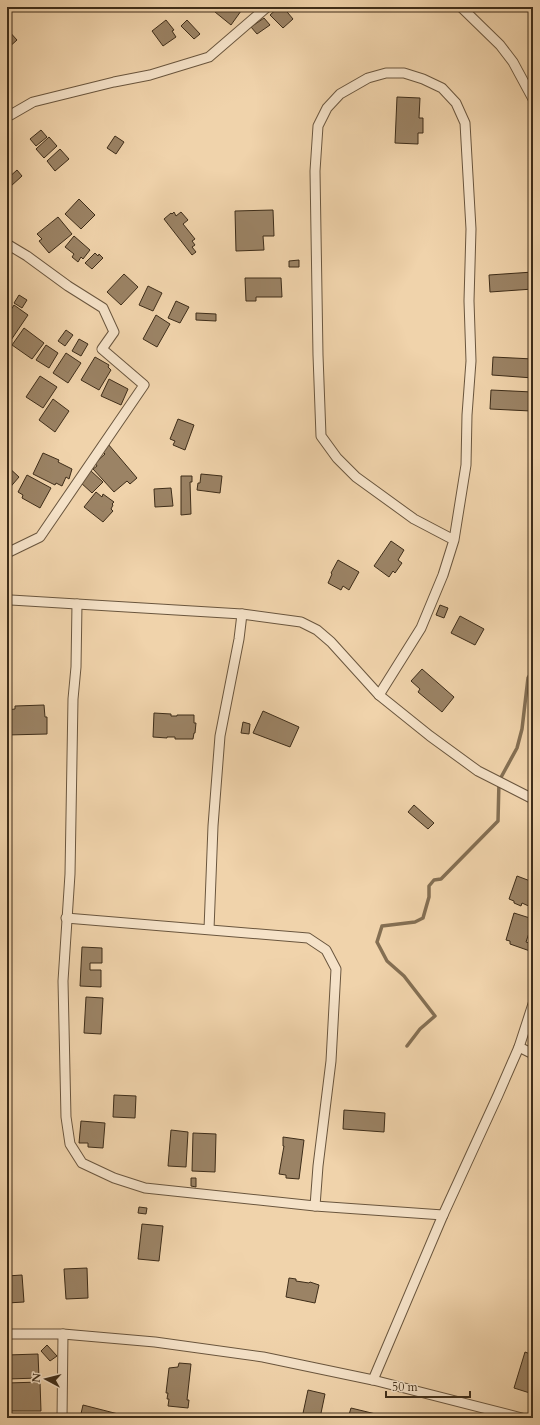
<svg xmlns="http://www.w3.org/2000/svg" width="540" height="1425" font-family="Cardo,serif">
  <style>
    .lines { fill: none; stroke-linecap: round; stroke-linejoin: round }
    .stream { stroke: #846f53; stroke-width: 3.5 }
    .building { fill: #9b8365; stroke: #3e2d19 }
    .street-casing { stroke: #6a563e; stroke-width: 11 }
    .street { stroke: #f5e2c8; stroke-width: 9 }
  </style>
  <rect width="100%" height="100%" fill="#f0d3ab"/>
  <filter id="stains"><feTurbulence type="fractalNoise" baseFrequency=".005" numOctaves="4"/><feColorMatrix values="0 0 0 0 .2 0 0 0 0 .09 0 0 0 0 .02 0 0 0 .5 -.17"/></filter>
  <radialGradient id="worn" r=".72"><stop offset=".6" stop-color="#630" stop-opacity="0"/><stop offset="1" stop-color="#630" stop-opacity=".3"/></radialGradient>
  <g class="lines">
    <path class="stream" d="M 407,1046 L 420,1029 L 435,1016 L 404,976 L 387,961 L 377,942 L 382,926 L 415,922 L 423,918 L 429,897 L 429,886 L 434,880 L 441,879 L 498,821 L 499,781 L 517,748 L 522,729 L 528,678 L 533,670"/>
  </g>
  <g class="building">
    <path d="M 219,7 L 236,7 L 241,11 L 231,25 L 215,12 Z"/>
    <path d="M 279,7 L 283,7 L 293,19 L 283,28 L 270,15 Z"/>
    <path d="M 300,7 L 310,7 L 305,12 Z"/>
    <path d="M 264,18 L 270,25 L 257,34 L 251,27 Z"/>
    <path d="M 166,20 L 174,30 L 172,31 L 176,37 L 163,46 L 152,31 Z"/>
    <path d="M 187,20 L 200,34 L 194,39 L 181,26 Z"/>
    <path d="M 7,29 L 17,40 L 7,49 Z"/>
    <path d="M 397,97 L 420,98 L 419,118 L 423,118 L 423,133 L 418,133 L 418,144 L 395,143 Z"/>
    <path d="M 41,130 L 47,137 L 36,146 L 30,139 Z"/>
    <path d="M 115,136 L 124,142 L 116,154 L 107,148 Z"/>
    <path d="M 49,137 L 57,146 L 44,158 L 36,149 Z"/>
    <path d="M 60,149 L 69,159 L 55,171 L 47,161 Z"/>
    <path d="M 7,168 L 12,173 L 7,178 Z"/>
    <path d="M 17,170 L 22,176 L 11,186 L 7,181 L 7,179 Z"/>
    <path d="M 79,199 L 95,215 L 81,229 L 65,214 Z"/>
    <path d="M 273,210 L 274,236 L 263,236 L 264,250 L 236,251 L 235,211 Z"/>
    <path d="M 174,212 L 176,216 L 181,212 L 188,220 L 183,224 L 195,239 L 192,241 L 195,245 L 192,247 L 196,252 L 192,255 L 164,219 L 171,213 L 172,214 Z"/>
    <path d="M 58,217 L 72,234 L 49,253 L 39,241 L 42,239 L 37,234 Z"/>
    <path d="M 74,236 L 90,250 L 83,259 L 81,257 L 78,262 L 72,257 L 74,254 L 65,247 Z"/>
    <path d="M 95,253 L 98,256 L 99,254 L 103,258 L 92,269 L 85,263 Z"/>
    <path d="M 299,260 L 299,267 L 289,267 L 289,261 Z"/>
    <path d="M 533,272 L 533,289 L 490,292 L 489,275 Z"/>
    <path d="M 124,274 L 138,287 L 121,305 L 107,292 Z"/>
    <path d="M 245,278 L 281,278 L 282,297 L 256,297 L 256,301 L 246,301 Z"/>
    <path d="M 148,286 L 162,293 L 153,311 L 139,305 Z"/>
    <path d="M 19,295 L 27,300 L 22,308 L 14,303 Z"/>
    <path d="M 176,301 L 189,307 L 180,323 L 168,318 Z"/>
    <path d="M 14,305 L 28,315 L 7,346 L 7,316 Z"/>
    <path d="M 196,313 L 216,314 L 216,321 L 196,320 Z"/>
    <path d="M 156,315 L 170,324 L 157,347 L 143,339 Z"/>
    <path d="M 24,328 L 44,343 L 32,359 L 12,345 Z"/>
    <path d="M 66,330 L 73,335 L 65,346 L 58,341 Z"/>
    <path d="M 79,339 L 88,344 L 81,356 L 72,351 Z"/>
    <path d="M 46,345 L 58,353 L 49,368 L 36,360 Z"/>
    <path d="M 66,353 L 81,363 L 68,383 L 53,373 Z"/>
    <path d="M 95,357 L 109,365 L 108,367 L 111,370 L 99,390 L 81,380 Z"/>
    <path d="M 493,357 L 533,359 L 533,378 L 492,375 Z"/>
    <path d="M 40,376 L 57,387 L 43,408 L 26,397 Z"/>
    <path d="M 109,379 L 128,389 L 121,405 L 101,396 Z"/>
    <path d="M 491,390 L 532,392 L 531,411 L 490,409 Z"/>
    <path d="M 53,399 L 69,411 L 55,432 L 39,420 Z"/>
    <path d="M 178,419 L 194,425 L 185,450 L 173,445 L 175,441 L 170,439 Z"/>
    <path d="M 108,444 L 137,478 L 130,484 L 127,481 L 114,492 L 93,469 L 97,466 L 95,463 L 105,454 L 101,450 Z"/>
    <path d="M 43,453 L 59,460 L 58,462 L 72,469 L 69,479 L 66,477 L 62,486 L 56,483 L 55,485 L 33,474 Z"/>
    <path d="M 7,466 L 19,477 L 7,491 Z"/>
    <path d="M 91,471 L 103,482 L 92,493 L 80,482 Z"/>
    <path d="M 201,474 L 222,476 L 220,493 L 197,490 L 198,483 L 200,483 Z"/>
    <path d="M 27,475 L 51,488 L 40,508 L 22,498 L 23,495 L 18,492 Z"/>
    <path d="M 181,476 L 192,476 L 192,482 L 190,482 L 191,514 L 181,515 Z"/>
    <path d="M 171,488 L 173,506 L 155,507 L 154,489 Z"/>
    <path d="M 96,492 L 102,497 L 103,494 L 114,502 L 112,504 L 113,505 L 111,509 L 113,511 L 103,522 L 84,507 Z"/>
    <path d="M 391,541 L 404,550 L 398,560 L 402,563 L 395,573 L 393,571 L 389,577 L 374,566 Z"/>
    <path d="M 338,560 L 359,572 L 349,590 L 343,586 L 341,590 L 328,583 L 332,574 L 331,573 Z"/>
    <path d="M 440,605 L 448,608 L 444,618 L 436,615 Z"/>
    <path d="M 460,616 L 484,629 L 475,645 L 451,633 Z"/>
    <path d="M 422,669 L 454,697 L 442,712 L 418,692 L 420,689 L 411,681 Z"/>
    <path d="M 44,705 L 45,717 L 47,717 L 47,734 L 7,735 L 7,710 L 15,709 L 15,706 Z"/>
    <path d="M 263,711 L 299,727 L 290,747 L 253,733 Z"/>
    <path d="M 154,713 L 171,714 L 171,716 L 177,716 L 177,715 L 194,715 L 194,723 L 196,723 L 195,733 L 194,733 L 193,739 L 175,739 L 175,737 L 167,737 L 167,738 L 153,737 Z"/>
    <path d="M 243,722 L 250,724 L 249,734 L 241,733 Z"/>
    <path d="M 414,805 L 434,823 L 428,829 L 408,812 Z"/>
    <path d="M 517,876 L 533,882 L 533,908 L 522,903 L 521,906 L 514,903 L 514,901 L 509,899 Z"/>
    <path d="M 514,913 L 533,919 L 533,932 L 530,930 L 526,942 L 532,944 L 530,951 L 510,944 L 510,941 L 506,940 Z"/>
    <path d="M 82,947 L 102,948 L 102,963 L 90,963 L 90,970 L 101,970 L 101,987 L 80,986 Z"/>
    <path d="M 86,997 L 103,998 L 101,1034 L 84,1033 Z"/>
    <path d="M 114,1095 L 136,1096 L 135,1118 L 113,1117 Z"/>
    <path d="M 344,1110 L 385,1113 L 384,1132 L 343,1129 Z"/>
    <path d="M 81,1121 L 105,1123 L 103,1148 L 88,1147 L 88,1143 L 79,1143 Z"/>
    <path d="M 171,1130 L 188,1132 L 186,1167 L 168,1166 Z"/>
    <path d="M 193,1133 L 216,1134 L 215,1172 L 192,1171 Z"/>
    <path d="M 283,1137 L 304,1140 L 299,1179 L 286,1178 L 286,1175 L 279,1174 L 284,1146 L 283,1146 Z"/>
    <path d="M 191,1178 L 196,1178 L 196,1187 L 191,1186 Z"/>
    <path d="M 139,1207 L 147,1208 L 146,1214 L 138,1213 Z"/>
    <path d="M 142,1224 L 163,1226 L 159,1261 L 138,1259 Z"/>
    <path d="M 87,1268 L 88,1298 L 66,1299 L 64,1269 Z"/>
    <path d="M 22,1275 L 24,1302 L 7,1303 L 7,1276 Z"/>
    <path d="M 289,1278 L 296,1279 L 296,1281 L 309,1283 L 310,1282 L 319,1285 L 315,1303 L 286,1297 Z"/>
    <path d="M 47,1345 L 57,1356 L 50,1361 L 41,1351 Z"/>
    <path d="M 525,1352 L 533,1355 L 533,1394 L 514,1388 Z"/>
    <path d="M 38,1354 L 39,1378 L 7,1379 L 7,1355 Z"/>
    <path d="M 179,1363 L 191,1364 L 187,1400 L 189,1400 L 188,1408 L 168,1406 L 169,1399 L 167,1399 L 168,1393 L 166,1393 L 169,1368 L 178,1367 Z"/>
    <path d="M 40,1382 L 41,1411 L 7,1411 L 7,1383 Z"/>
    <path d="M 308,1390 L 325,1394 L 320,1418 L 302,1418 Z"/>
    <path d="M 83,1405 L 130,1417 L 129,1418 L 80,1418 Z"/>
    <path d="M 351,1408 L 384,1416 L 383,1418 L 348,1418 Z"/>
  </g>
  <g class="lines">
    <g class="street-casing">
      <g id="street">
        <path d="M 461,7 L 500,45 L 513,62 L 533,99"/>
        <path d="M 7,117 L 33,102 L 114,82 L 150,75 L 209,57 L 267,7"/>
        <path d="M 7,244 L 27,256 L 68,286 L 103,308 L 114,332 L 102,349 L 144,385 L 40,537 L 7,553"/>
        <path d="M 11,600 L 242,614 L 301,622 L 317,630 L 331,642 L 379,695 L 430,736 L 478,771 L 533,799"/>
        <path d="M 77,604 L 76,667 L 73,699 L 70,874 L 63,981 L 66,1117 L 70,1144 L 82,1163 L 114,1178 L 145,1188 L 315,1206 L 443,1215"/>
        <path d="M 379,695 L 421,628 L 443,575 L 454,540 L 466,465 L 467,415 L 471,361 L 469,301 L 471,229 L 465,123 L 456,103 L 442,88 L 423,79 L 404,73 L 386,73 L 368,78 L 340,94 L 327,108 L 318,126 L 315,171 L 318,355 L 321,436 L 337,458 L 356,477 L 414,519 L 454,540"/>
        <path d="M 66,918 L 308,938 L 326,950 L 336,969 L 331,1061 L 318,1166 L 315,1206"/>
        <path d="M 209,929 L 213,826 L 220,736 L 239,639 L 242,614"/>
        <path d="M 519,1047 L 533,1054"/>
        <path d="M 7,1334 L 63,1334 L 155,1342 L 263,1357 L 373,1380 L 522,1418"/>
        <path d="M 373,1380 L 443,1215 L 498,1095 L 519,1047 L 533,1004"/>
        <path d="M 62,1418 L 63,1334"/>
      </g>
    </g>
    <use href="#street" class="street"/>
  </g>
  <rect width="540" height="1425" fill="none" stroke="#f0d3ab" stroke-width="24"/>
  <rect x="8" y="8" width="524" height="1409" fill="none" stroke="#3e2d19" stroke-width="2"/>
  <rect x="12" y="12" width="516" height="1401" fill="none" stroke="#3e2d19"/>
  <g transform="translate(46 1379) rotate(277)" stroke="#f5e2c8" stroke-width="3" paint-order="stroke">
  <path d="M0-3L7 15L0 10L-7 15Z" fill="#3e2d19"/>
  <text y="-6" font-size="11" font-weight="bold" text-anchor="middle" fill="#3e2d19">N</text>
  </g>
  <path d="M386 1391v6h84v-6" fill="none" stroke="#3e2d19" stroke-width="2"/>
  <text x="392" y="1391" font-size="12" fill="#3e2d19" stroke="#f5e2c8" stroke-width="3" paint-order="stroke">50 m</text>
  <rect width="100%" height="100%" filter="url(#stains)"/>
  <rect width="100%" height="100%" fill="url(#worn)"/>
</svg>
